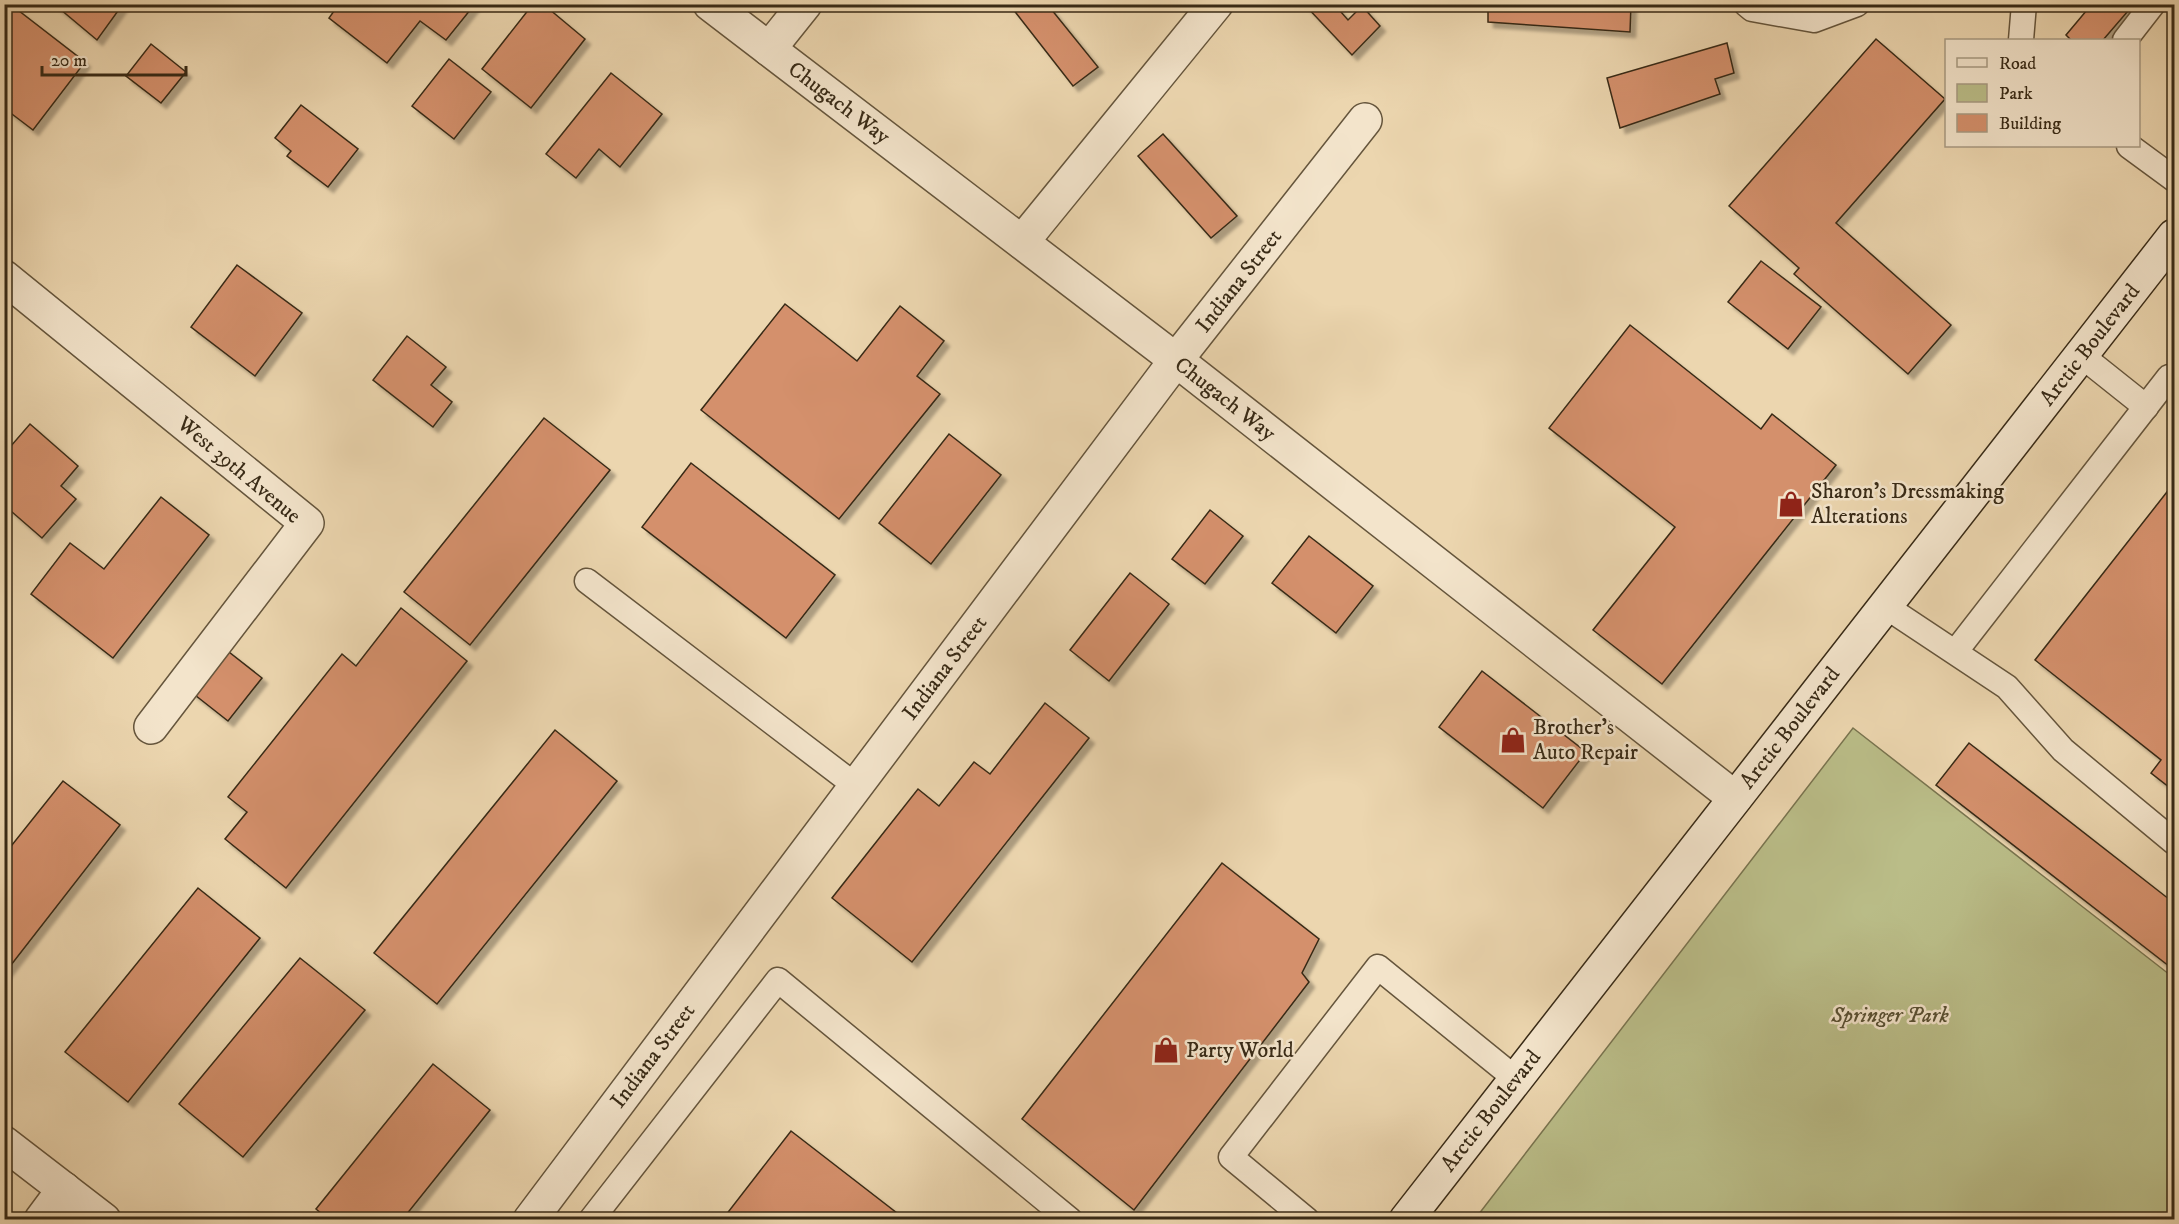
<svg xmlns="http://www.w3.org/2000/svg" width="2179" height="1224" font-family="'IM FELL DW Pica',serif">
  <style>
    .park { fill: #babd88; stroke: #79744f; stroke-width: 1.5 }
    .building { fill: #d4906c; stroke: #382a16; stroke-width: 1.5; filter: url(#shadow) }
    .lines { fill: none; stroke-linecap: round; stroke-linejoin: round }
    .lane-casing { stroke: #65553c; stroke-width: 27 }
    .street-casing { stroke: #65553c; stroke-width: 36 }
    .secondary-casing { stroke: #382a16; stroke-width: 36 }
    .lane { stroke: #f3e4cb; stroke-width: 24 }
    .street { stroke: #f3e4cb; stroke-width: 33 }
    .secondary { stroke: #f3e4cb; stroke-width: 33 }
    .labels { text-anchor: middle; dominant-baseline: central; stroke-width: 5; stroke-linejoin: round; paint-order: stroke }
    .street-label { font-size: 22px; fill: #382a16; stroke: #f3e4cb }
    .poi-label { font-size: 22px; fill: #382a16; stroke: #f3e4cb; text-anchor: start }
    .park-label { font-size: 22px; font-style: italic; fill: #584f32; stroke: #f3e4cb }
  </style>
  <defs>
    <filter id="shadow"><feDropShadow dx="5.5" dy="5.5" stdDeviation="1.5" flood-color="#0004"/></filter>
  </defs>
  <rect width="100%" height="100%" fill="#ecd6af"/>
  <filter id="stains"><feTurbulence type="fractalNoise" baseFrequency=".00333" numOctaves="4"/><feColorMatrix values="0 0 0 0 .2 0 0 0 0 .09 0 0 0 0 .02 0 0 0 .5 -.17"/></filter>
  <radialGradient id="worn" r=".72"><stop offset=".6" stop-color="#630" stop-opacity="0"/><stop offset="1" stop-color="#630" stop-opacity=".3"/></radialGradient>
  <path class="park" d="M 1853,728 L 2174,978 L 2174,1219 L 1475,1219 Z"/>
  <g class="building">
    <path d="M 4,4 L 10,4 L 85,62 L 33,130 L 4,108 Z"/>
    <path d="M 54,4 L 123,4 L 97,40 Z"/>
    <path d="M 339,4 L 475,4 L 446,40 L 420,21 L 387,63 L 329,18 Z"/>
    <path d="M 533,4 L 543,4 L 585,39 L 531,108 L 482,69 Z"/>
    <path d="M 1009,4 L 1047,4 L 1098,67 L 1073,86 Z"/>
    <path d="M 1304,4 L 1334,4 L 1348,20 L 1362,6 L 1380,26 L 1352,55 Z"/>
    <path d="M 1488,4 L 1631,4 L 1630,32 L 1488,22 Z"/>
    <path d="M 2092,4 L 2134,4 L 2103,40 L 2071,40 L 2066,35 Z"/>
    <path d="M 1876,39 L 1945,99 L 1836,223 L 1951,325 L 1908,374 L 1794,274 L 1799,268 L 1729,206 Z"/>
    <path d="M 1727,43 L 1734,73 L 1715,79 L 1720,94 L 1620,128 L 1607,78 Z"/>
    <path d="M 151,44 L 186,72 L 161,103 L 126,76 Z"/>
    <path d="M 449,59 L 491,92 L 454,139 L 412,106 Z"/>
    <path d="M 611,73 L 662,114 L 620,167 L 599,149 L 576,178 L 546,154 Z"/>
    <path d="M 301,105 L 358,149 L 328,187 L 287,156 L 291,151 L 275,138 Z"/>
    <path d="M 1163,134 L 1237,216 L 1211,238 L 1138,156 Z"/>
    <path d="M 1761,261 L 1821,307 L 1788,349 L 1728,302 Z"/>
    <path d="M 237,265 L 302,313 L 255,376 L 191,327 Z"/>
    <path d="M 785,304 L 857,361 L 900,306 L 944,341 L 917,376 L 940,394 L 839,519 L 701,410 Z"/>
    <path d="M 1630,325 L 1761,429 L 1772,414 L 1836,465 L 1662,684 L 1593,630 L 1675,527 L 1549,428 Z"/>
    <path d="M 407,336 L 446,367 L 431,385 L 452,402 L 433,427 L 373,380 Z"/>
    <path d="M 544,418 L 610,470 L 470,645 L 404,592 Z"/>
    <path d="M 30,424 L 78,466 L 61,486 L 76,499 L 42,538 L 4,505 L 4,454 Z"/>
    <path d="M 949,434 L 1001,475 L 931,564 L 879,523 Z"/>
    <path d="M 691,463 L 835,575 L 786,638 L 642,527 Z"/>
    <path d="M 2174,483 L 2174,791 L 2151,773 L 2161,760 L 2035,660 Z"/>
    <path d="M 161,497 L 209,535 L 113,658 L 31,594 L 70,543 L 104,569 Z"/>
    <path d="M 1210,510 L 1243,536 L 1205,584 L 1172,559 Z"/>
    <path d="M 1309,536 L 1373,586 L 1336,633 L 1272,583 Z"/>
    <path d="M 1130,573 L 1169,604 L 1109,681 L 1070,650 Z"/>
    <path d="M 401,608 L 467,661 L 286,888 L 225,839 L 247,812 L 228,797 L 342,654 L 356,666 Z"/>
    <path d="M 220,645 L 262,678 L 228,721 L 186,688 Z"/>
    <path d="M 1482,671 L 1586,752 L 1543,808 L 1439,727 Z"/>
    <path d="M 1045,703 L 1089,738 L 912,962 L 832,898 L 918,789 L 939,806 L 974,762 L 990,774 Z"/>
    <path d="M 555,730 L 617,781 L 437,1004 L 374,953 Z"/>
    <path d="M 1969,743 L 2174,903 L 2174,970 L 1936,785 Z"/>
    <path d="M 63,781 L 120,825 L 4,974 L 4,855 Z"/>
    <path d="M 1222,863 L 1319,939 L 1302,973 L 1309,982 L 1134,1210 L 1022,1119 Z"/>
    <path d="M 198,888 L 260,938 L 128,1102 L 65,1052 Z"/>
    <path d="M 300,958 L 365,1010 L 243,1157 L 179,1104 Z"/>
    <path d="M 433,1064 L 490,1110 L 402,1220 L 329,1220 L 316,1209 Z"/>
    <path d="M 791,1131 L 906,1220 L 722,1220 Z"/>
  </g>
  <g class="lines">
    <g class="lane-casing">
      <g id="lane">
        <path d="M 1746,4 L 1752,9 L 1814,20 L 1857,4"/>
        <path d="M 2021,40 L 2024,4"/>
        <path d="M 2125,40 L 2153,4"/>
        <path d="M 2129,146 L 2174,179"/>
        <path d="M 2082,356 L 2146,407"/>
        <path d="M 587,581 L 856,786"/>
        <path d="M 1885,606 L 2007,687 L 2063,750 L 2174,842"/>
        <path d="M 1956,651 L 2169,377 L 2174,379"/>
        <path d="M 591,1220 L 778,980 L 1070,1220"/>
        <path d="M 1307,1220 L 1231,1157 L 1378,967 L 1516,1079"/>
      </g>
    </g>
    <g class="street-casing">
      <g id="street">
        <path d="M 710,4 L 1176,360 L 1735,798"/>
        <path d="M 769,49 L 805,4"/>
        <path d="M 1022,242 L 1216,4"/>
        <path d="M 4,277 L 307,523 L 151,727"/>
        <path d="M 4,1143 L 104,1220"/>
        <path d="M 41,1220 L 64,1189"/>
        <path d="M 530,1220 L 1176,360 L 1365,120"/>
      </g>
    </g>
    <g class="secondary-casing">
      <path id="secondary" d="M 1406,1220 L 2174,236"/>
    </g>
    <use href="#lane" class="lane"/>
    <use href="#street" class="street"/>
    <use href="#secondary" class="secondary"/>
  </g>
  <defs>
    <g id="shop-bare" transform="scale(2.07)"><path d="M-5-2.5h2.3a2.7 3.5 0 0 1 5.4 0H5L5.5 6h-11ZM-1.5-2.5h3a1.5 2.3 0 0 0-3 0Z" fill="#8f2418" stroke="#f3e4cb" stroke-width="2.5" paint-order="stroke"/></g>
  </defs>
  <g fill-rule="evenodd">
    <use href="#shop-bare" x="1791" y="504"/>
    <use href="#shop-bare" x="1513" y="740"/>
    <use href="#shop-bare" x="1166" y="1050"/>
  </g>
  <g class="labels">
    <g class="street-label">
      <text transform="translate(839 103) rotate(37)">Chugach Way</text>
      <text transform="translate(1239 281) rotate(-52)">Indiana Street</text>
      <text transform="translate(2090 345) rotate(-52)">Arctic Boulevard</text>
      <text transform="translate(1225 399) rotate(38)">Chugach Way</text>
      <text transform="translate(239 470) rotate(40)">West 39th Avenue</text>
      <text transform="translate(945 668) rotate(-53)">Indiana Street</text>
      <text transform="translate(1790 728) rotate(-52)">Arctic Boulevard</text>
      <text transform="translate(653 1056) rotate(-53)">Indiana Street</text>
      <text transform="translate(1491 1111) rotate(-52)">Arctic Boulevard</text>
    </g>
    <g class="poi-label">
      <text x="1811" y="491">Sharon's Dressmaking<tspan x="1811" dy="25">Alterations</tspan></text>
      <text x="1533" y="727">Brother's<tspan x="1533" dy="25">Auto Repair</tspan></text>
      <text x="1186" y="1050">Party World</text>
    </g>
    <g class="park-label">
      <text x="1890" y="1015">Springer Park</text>
    </g>
  </g>
  <rect width="2179" height="1224" fill="none" stroke="#ecd6af" stroke-width="24"/>
  <rect x="6" y="6" width="2167" height="1212" fill="none" stroke="#382a16" stroke-width="3"/>
  <rect x="12" y="12" width="2155" height="1200" fill="none" stroke="#382a16" stroke-width="1.5"/>
  <rect x="1945" y="39" width="195" height="108" fill="#f3e4cb" stroke="#a89a83" stroke-width="1.5"/>
  <rect x="1957" y="58" width="30" height="9" fill="#f3e4cb" stroke="#a89a83" stroke-width="1.5"/>
  <text x="1999" y="69" font-size="18" fill="#382a16">Road</text>
  <rect x="1957" y="84" width="30" height="18" fill="#babd88" stroke="#a89a83" stroke-width="1.5"/>
  <text x="1999" y="99" font-size="18" fill="#382a16">Park</text>
  <rect x="1957" y="114" width="30" height="18" fill="#d4906c" stroke="#a89a83" stroke-width="1.5"/>
  <text x="1999" y="129" font-size="18" fill="#382a16">Building</text>
  <path d="M42 66v9h144v-9" fill="none" stroke="#382a16" stroke-width="3"/>
  <text x="51" y="66" font-size="18" fill="#382a16" stroke="#f3e4cb" stroke-width="4.5" paint-order="stroke">20 m</text>
  <rect width="100%" height="100%" filter="url(#stains)"/>
  <rect width="100%" height="100%" fill="url(#worn)"/>
</svg>
